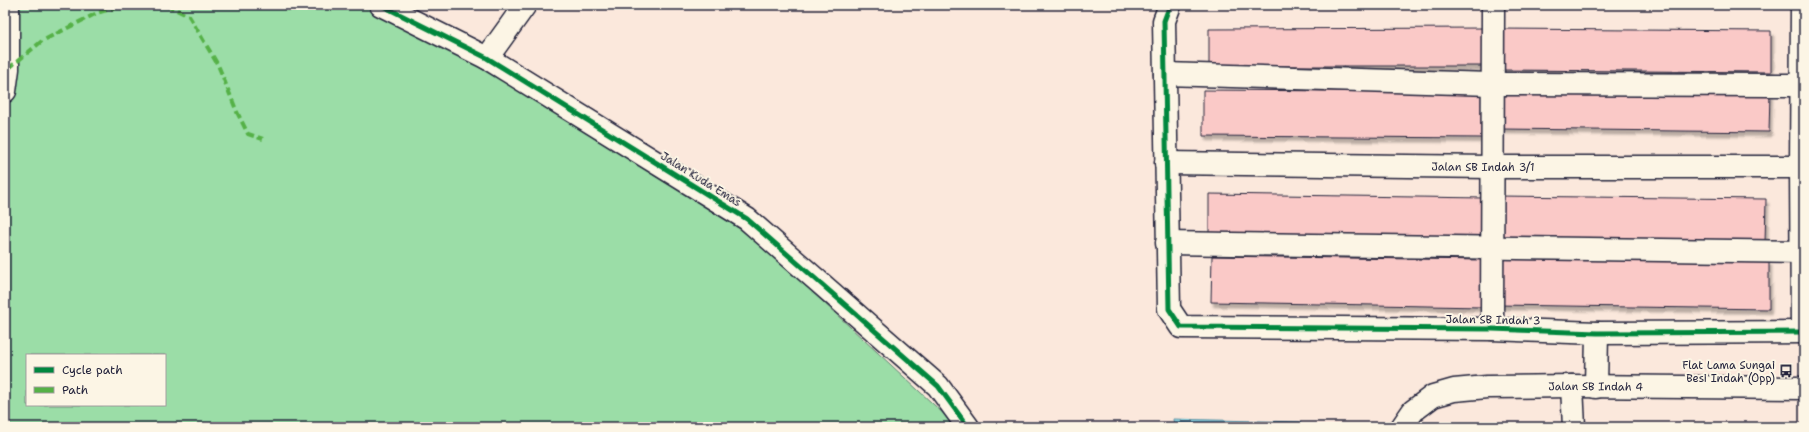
<svg xmlns="http://www.w3.org/2000/svg" width="1809" height="432" font-family="'Shantell Sans',sans-serif">
  <style>
    .green { fill: #9bdda7; stroke: #5e8071; fill-rule: evenodd }
    .water { fill: #8adae7; stroke: #6090a2 }
    .lines { fill: none; stroke-linecap: round; stroke-linejoin: round }
    .shore { stroke: #4c6c80; stroke-width: 1 }
    .building { fill: #fac9c7; stroke: #22223b; filter: url(#shadow) }
    .minor-casing { stroke: #22223b; stroke-width: 25 }
    .minor { stroke: #fcf5e5; stroke-width: 22 }
    .quiet { stroke: #55b146; stroke-width: 4; stroke-dasharray: 8 4; stroke-linecap: butt }
    .cycleway-casing { stroke: #fcf5e5; stroke-width: 8 }
    .cycleway { stroke: #00873e; stroke-width: 5 }
    .labels { text-anchor: middle; dominant-baseline: central; stroke-width: 4; stroke-linejoin: round; paint-order: stroke }
    .street-label { font-size: 11px; fill: #22223b; stroke: #fcf5e5 }
    .poi-label { font-size: 11px; fill: #22223b; stroke: #fcf5e5; text-anchor: end }
  </style>
  <defs>
    <filter id="shadow"><feDropShadow dx="2.5" dy="4.5" stdDeviation="1" flood-color="#0004"/></filter>
  </defs>
  <rect width="100%" height="100%" fill="#fbe8dc"/>
  <filter id="ink" filterUnits="userSpaceOnUse"><feTurbulence type="fractalNoise" baseFrequency=".025" numOctaves="2"/><feDisplacementMap in="SourceGraphic" scale="8" xChannelSelector="R" yChannelSelector="G"/><feConvolveMatrix kernelMatrix="1 2 1 2 8 2 1 2 1" color-interpolation-filters="sRGB"/></filter>
  <g filter="url(#ink)">
    <path class="green" d="M 5,5 L 370,5 L 440,42 L 753,237 L 946,416 L 955,427 L 5,427 ZM 27,355 L 165,355 L 165,405 L 27,405 Z"/>
    <path class="water" d="M 1173,419 L 1300,422 L 1304,427 L 1174,427 Z"/>
    <g class="lines">
      <path class="shore" d="M 1177,427 L 1180,423 L 1299,427"/>
    </g>
    <g class="building">
      <path d="M 1486,28 L 1486,66 L 1209,66 L 1209,29 Z"/>
      <path d="M 1498,29 L 1771,31 L 1771,72 L 1498,70 Z"/>
      <path d="M 1203,90 L 1484,92 L 1483,138 L 1203,136 Z"/>
      <path d="M 1501,90 L 1770,93 L 1769,132 L 1501,129 Z"/>
      <path d="M 1209,194 L 1484,198 L 1483,239 L 1209,235 Z"/>
      <path d="M 1498,196 L 1766,199 L 1765,243 L 1497,239 Z"/>
      <path d="M 1212,256 L 1483,260 L 1482,307 L 1211,302 Z"/>
      <path d="M 1498,258 L 1769,261 L 1769,309 L 1497,305 Z"/>
    </g>
    <g class="lines">
      <g class="minor-casing">
        <g id="minor">
          <path d="M 381,5 L 487,58 L 747,219 L 938,386 L 968,427"/>
          <path d="M 1170,5 L 1164,21 L 1169,309 L 1181,327 L 1492,329 L 1597,333 L 1804,332"/>
          <path d="M 487,58 L 525,5"/>
          <path d="M 1165,74 L 1491,84 L 1803,85"/>
          <path d="M 5,91 L 8,69 L 8,5"/>
          <path id="s1" d="M 1166,163 L 1491,167 L 1801,167"/>
          <path d="M 1167,243 L 1801,252"/>
          <path d="M 1492,329 L 1493,5"/>
          <path d="M 1802,332 L 1801,167 L 1802,5"/>
          <path d="M 1572,386 L 1574,427"/>
          <path d="M 1596,387 L 1597,333"/>
          <path id="s2" d="M 1402,427 L 1413,411 L 1433,396 L 1454,390 L 1487,387 L 1572,386 L 1804,388"/>
        </g>
      </g>
      <use href="#minor" class="minor"/>
      <g class="quiet">
        <path d="M 166,5 L 189,16 L 218,65 L 237,112 L 248,134 L 263,139"/>
        <path d="M 8,69 L 42,41 L 97,13 L 124,5"/>
      </g>
      <g class="cycleway-casing">
        <g id="cycleway">
          <path d="M 381,5 L 487,58 L 747,219 L 938,386 L 968,427"/>
          <path d="M 1170,5 L 1164,21 L 1169,309 L 1181,327 L 1492,329 L 1597,333 L 1804,332"/>
        </g>
      </g>
      <use href="#cycleway" class="cycleway"/>
    </g>
  </g>
  <defs>
    <g id="bus-bare" transform="scale(1.08)"><path d="M-5-6H5V4H4V6H2V4H-2V6H-4V4H-5ZM-3.5-4V0h7V-4ZM-3.5 1.2v1.5H-2V1.2ZM2 1.2v1.5H3.5V1.2Z" fill="#22223b" stroke="#fcf5e5" stroke-width="2.5" paint-order="stroke"/></g>
  </defs>
  <g fill-rule="evenodd">
    <use href="#bus-bare" x="1786" y="371"/>
  </g>
  <g class="labels">
    <g class="street-label">
      <text stroke="none"><textPath href="#s1" startOffset="317">Jalan SB Indah 3/1</textPath></text>
      <text transform="translate(701 179) rotate(32)">Jalan Kuda Emas</text>
      <text transform="translate(1493 320) rotate(1)">Jalan SB Indah 3</text>
      <text stroke="none"><textPath href="#s2" startOffset="208">Jalan SB Indah 4</textPath></text>
    </g>
    <g class="poi-label">
      <text x="1775" y="365">Flat Lama Sungai<tspan x="1775" dy="13">Besi Indah (Opp)</tspan></text>
    </g>
  </g>
  <rect width="1809" height="432" fill="none" stroke="#fcf5e5" stroke-width="20"/>
  <rect x="10" y="10" width="1789" height="412" fill="none" stroke="#22223b" stroke-width="1.5" filter="url(#ink)"/>
  <rect x="26" y="354" width="140" height="52" fill="#fcf5e5" stroke="#a5a1a1"/>
  <rect x="34" y="367" width="20" height="6" fill="#00873e" stroke="#a5a1a1"/>
  <text x="62" y="374" font-size="12" fill="#22223b">Cycle path</text>
  <rect x="34" y="387" width="20" height="6" fill="#55b146" stroke="#a5a1a1"/>
  <text x="62" y="394" font-size="12" fill="#22223b">Path</text>
</svg>
